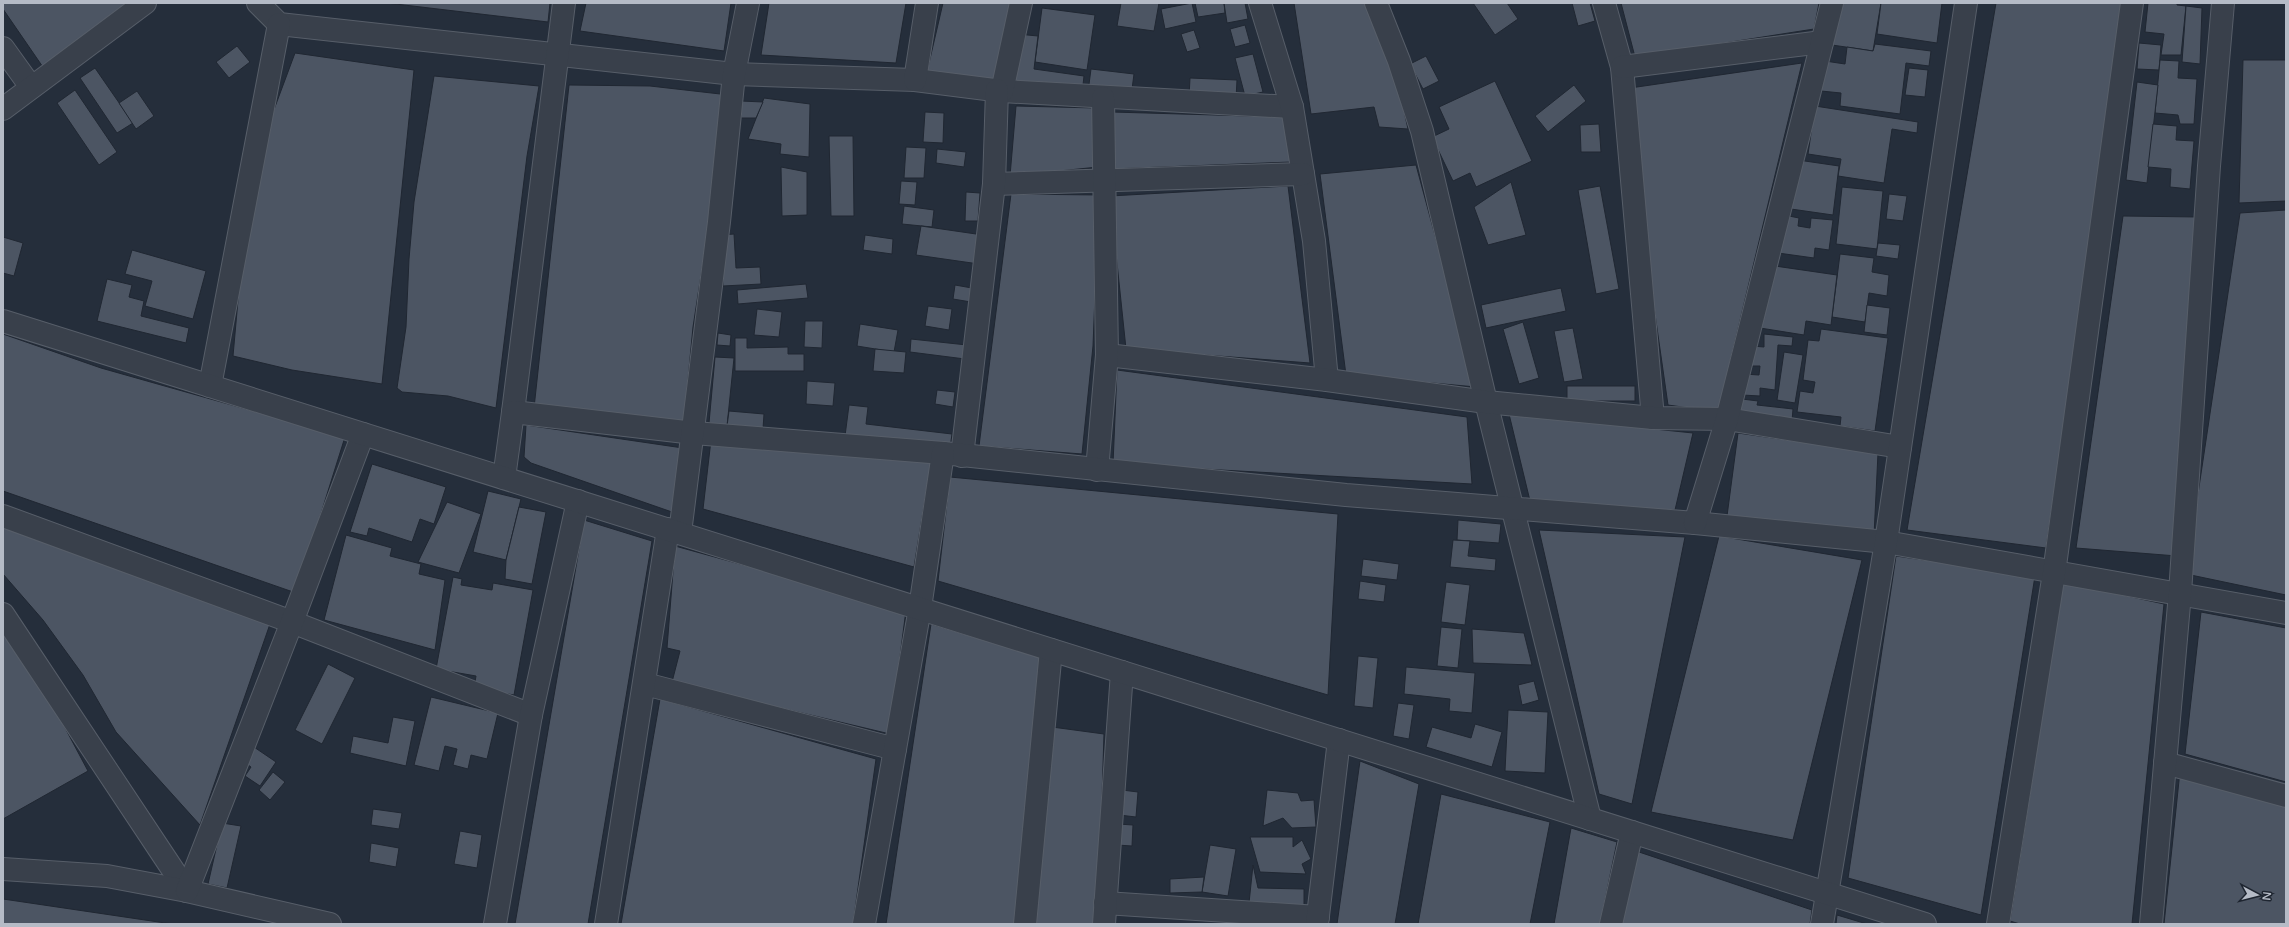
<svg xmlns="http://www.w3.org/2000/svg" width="2289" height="927" font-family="'Varela Round',sans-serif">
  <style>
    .building { fill: #4c5563; stroke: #202732 }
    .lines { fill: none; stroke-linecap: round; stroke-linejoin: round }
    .minor-casing { stroke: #575e69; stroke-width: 24 }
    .tertiary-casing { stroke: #575e69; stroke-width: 24 }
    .minor { stroke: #39404b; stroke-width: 22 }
    .tertiary { stroke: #39404b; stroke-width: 22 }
  </style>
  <rect width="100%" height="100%" fill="#252e3b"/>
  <g class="building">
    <path d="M 3,3 L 138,3 L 47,73 L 3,9 Z"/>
    <path d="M 387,3 L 550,3 L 548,22 Z"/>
    <path d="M 586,3 L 731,3 L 724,51 L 580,31 Z"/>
    <path d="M 769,3 L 906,3 L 896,63 L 761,55 Z"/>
    <path d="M 943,3 L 1013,3 L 995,82 L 926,76 Z"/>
    <path d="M 1121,3 L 1159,3 L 1154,31 L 1117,26 Z"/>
    <path d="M 1192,3 L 1196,22 L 1165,29 L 1161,9 Z"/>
    <path d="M 1195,3 L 1224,3 L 1225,13 L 1198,17 Z"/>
    <path d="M 1224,3 L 1245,3 L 1248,19 L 1227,23 Z"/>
    <path d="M 1294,3 L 1372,3 L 1387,35 L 1408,129 L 1379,127 L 1374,107 L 1311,114 Z"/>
    <path d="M 1473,3 L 1507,3 L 1518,19 L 1495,35 Z"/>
    <path d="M 1572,3 L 1590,3 L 1595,21 L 1578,26 Z"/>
    <path d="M 1621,3 L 1819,3 L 1814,29 L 1635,57 Z"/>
    <path d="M 1839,3 L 1881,3 L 1873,51 L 1832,45 Z"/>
    <path d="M 1881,3 L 1942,3 L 1937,43 L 1877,34 Z"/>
    <path d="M 1996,3 L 2126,3 L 2046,548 L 1907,530 Z"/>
    <path d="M 2148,3 L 2177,3 L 2177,5 L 2186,6 L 2181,55 L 2161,55 L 2164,34 L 2145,32 Z"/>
    <path d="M 2186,6 L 2202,8 L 2200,64 L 2182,62 Z"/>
    <path d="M 1042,8 L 1095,15 L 1087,70 L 1035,62 Z"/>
    <path d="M 1245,25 L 1250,43 L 1235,47 L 1230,29 Z"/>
    <path d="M 1194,30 L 1200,48 L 1187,52 L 1181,34 Z"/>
    <path d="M 1017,34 L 1038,36 L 1034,69 L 1084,76 L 1082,94 L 1010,85 Z"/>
    <path d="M 2139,43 L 2161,45 L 2159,70 L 2137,69 Z"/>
    <path d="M 1875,44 L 1931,51 L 1929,66 L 1906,63 L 1900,114 L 1840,106 L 1841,93 L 1821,91 L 1825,61 L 1845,64 L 1847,47 L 1873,51 Z"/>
    <path d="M 237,46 L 250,62 L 229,78 L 216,62 Z"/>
    <path d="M 295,53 L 414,70 L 382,384 L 292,370 L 233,356 L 244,233 L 269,123 Z"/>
    <path d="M 1253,54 L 1263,92 L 1245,96 L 1235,58 Z"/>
    <path d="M 1426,56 L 1439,81 L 1423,89 L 1410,64 Z"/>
    <path d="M 2160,60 L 2179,61 L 2178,78 L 2197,79 L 2194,124 L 2180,124 L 2178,115 L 2155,113 Z"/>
    <path d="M 2243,60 L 2286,60 L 2286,201 L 2239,203 Z"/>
    <path d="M 1802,63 L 1718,412 L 1668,405 L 1649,272 L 1630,88 Z"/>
    <path d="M 95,68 L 133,123 L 117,133 L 80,78 Z"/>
    <path d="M 1909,68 L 1928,70 L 1925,97 L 1905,95 Z"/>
    <path d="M 1091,69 L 1134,74 L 1131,97 L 1088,92 Z"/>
    <path d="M 434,76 L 539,86 L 527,156 L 496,408 L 448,396 L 402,392 L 397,388 L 406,327 L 409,259 L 414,202 Z"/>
    <path d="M 1190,78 L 1237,80 L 1236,99 L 1189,97 Z"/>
    <path d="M 1495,81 L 1532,161 L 1476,187 L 1470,173 L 1453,181 L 1432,137 L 1449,129 L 1439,107 Z"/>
    <path d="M 2137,82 L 2158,85 L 2147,183 L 2126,180 Z"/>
    <path d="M 569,85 L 650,86 L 729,95 L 693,327 L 684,421 L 534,408 Z"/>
    <path d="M 1574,85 L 1586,101 L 1548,132 L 1535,116 Z"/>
    <path d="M 75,90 L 117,152 L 99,165 L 57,103 Z"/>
    <path d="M 137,91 L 154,116 L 136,129 L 119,103 Z"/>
    <path d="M 764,98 L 810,104 L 809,157 L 780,154 L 781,144 L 748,139 Z"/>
    <path d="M 741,101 L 763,102 L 756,118 L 741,118 Z"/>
    <path d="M 1016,106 L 1096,108 L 1098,167 L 1010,176 Z"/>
    <path d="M 1815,106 L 1918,122 L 1917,133 L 1892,129 L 1884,183 L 1838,176 L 1841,159 L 1808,154 Z"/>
    <path d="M 925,112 L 944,113 L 943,143 L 923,142 Z"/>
    <path d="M 1112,112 L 1284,117 L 1291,162 L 1111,169 Z"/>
    <path d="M 1599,124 L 1601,152 L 1581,152 L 1580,125 Z"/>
    <path d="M 2153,124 L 2177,126 L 2176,140 L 2194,141 L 2190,189 L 2170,187 L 2171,169 L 2148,167 Z"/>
    <path d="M 829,136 L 853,136 L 854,216 L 831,216 Z"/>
    <path d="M 906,147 L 926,148 L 924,178 L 904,178 Z"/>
    <path d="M 937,149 L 966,152 L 964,167 L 936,163 Z"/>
    <path d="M 1798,160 L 1839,166 L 1833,215 L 1791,209 Z"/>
    <path d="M 1416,165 L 1476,387 L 1346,375 L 1320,174 Z"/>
    <path d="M 781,167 L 807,172 L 807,215 L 782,216 Z"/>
    <path d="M 901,181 L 917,182 L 915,205 L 899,204 Z"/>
    <path d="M 1511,182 L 1526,235 L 1488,245 L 1474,207 Z"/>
    <path d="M 1288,186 L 1310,363 L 1126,349 L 1110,196 Z"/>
    <path d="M 1600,186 L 1619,289 L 1596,294 L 1578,190 Z"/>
    <path d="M 1842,187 L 1883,191 L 1877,249 L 1836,244 Z"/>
    <path d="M 966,192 L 980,193 L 978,221 L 965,221 Z"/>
    <path d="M 1011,194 L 1099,195 L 1093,346 L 1082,454 L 979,446 Z"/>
    <path d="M 1889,194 L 1907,196 L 1903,221 L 1886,219 Z"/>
    <path d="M 904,206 L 934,210 L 932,227 L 902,224 Z"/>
    <path d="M 2286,210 L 2286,595 L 2186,574 L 2240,213 Z"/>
    <path d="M 1784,215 L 1799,218 L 1798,226 L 1810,228 L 1811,218 L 1833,220 L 1829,250 L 1815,248 L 1814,258 L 1778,253 Z"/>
    <path d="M 2123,216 L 2198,217 L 2177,556 L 2076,548 Z"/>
    <path d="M 921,226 L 983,235 L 979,264 L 916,255 Z"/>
    <path d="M 734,234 L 736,268 L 760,267 L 761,284 L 723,286 L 721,235 Z"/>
    <path d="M 865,235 L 893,239 L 892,254 L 863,250 Z"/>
    <path d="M 3,237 L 23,243 L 14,276 L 3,273 Z"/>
    <path d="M 1878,243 L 1900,245 L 1898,259 L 1876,256 Z"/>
    <path d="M 132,250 L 206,271 L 193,319 L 145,306 L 152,281 L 125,274 Z"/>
    <path d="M 1840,254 L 1874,258 L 1872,272 L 1889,275 L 1887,296 L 1869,293 L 1865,322 L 1832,317 Z"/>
    <path d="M 1768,265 L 1837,275 L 1831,325 L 1806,321 L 1804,335 L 1760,328 Z"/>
    <path d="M 107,279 L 132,285 L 129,297 L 144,301 L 141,316 L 189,328 L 186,343 L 97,321 Z"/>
    <path d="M 806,284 L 808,298 L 738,304 L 737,290 Z"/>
    <path d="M 955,285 L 972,288 L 971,302 L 953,299 Z"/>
    <path d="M 1561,288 L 1566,311 L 1486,328 L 1481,305 Z"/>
    <path d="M 1867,305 L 1890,308 L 1887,335 L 1864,332 Z"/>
    <path d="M 928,306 L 952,309 L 949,330 L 925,326 Z"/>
    <path d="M 757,309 L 782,312 L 779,337 L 754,335 Z"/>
    <path d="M 805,321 L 823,321 L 822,348 L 804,347 Z"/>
    <path d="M 1523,322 L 1539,378 L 1519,384 L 1503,329 Z"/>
    <path d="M 860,324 L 898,330 L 894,352 L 857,346 Z"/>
    <path d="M 1573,328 L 1583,379 L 1564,382 L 1554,331 Z"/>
    <path d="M 1821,329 L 1888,338 L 1875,431 L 1840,426 L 1841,417 L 1797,412 L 1800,391 L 1813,393 L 1815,382 L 1803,380 L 1808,340 L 1819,341 Z"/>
    <path d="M 718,333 L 731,335 L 730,346 L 717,345 Z"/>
    <path d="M 3,334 L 101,368 L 345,437 L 296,593 L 3,491 Z"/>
    <path d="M 1764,334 L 1793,337 L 1792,346 L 1778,345 L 1775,390 L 1760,388 L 1760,396 L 1742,395 L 1744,374 L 1759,375 L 1760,366 L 1750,366 L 1752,346 L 1764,347 Z"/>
    <path d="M 735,338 L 747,338 L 747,348 L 788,347 L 788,354 L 804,354 L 804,371 L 735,371 Z"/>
    <path d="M 911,339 L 967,345 L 965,359 L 910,352 Z"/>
    <path d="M 875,349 L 906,352 L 904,373 L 873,371 Z"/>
    <path d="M 1784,352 L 1803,355 L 1795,403 L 1777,400 Z"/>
    <path d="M 715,357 L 734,358 L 727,426 L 709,423 Z"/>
    <path d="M 1117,370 L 1467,417 L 1472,484 L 1113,464 Z"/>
    <path d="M 807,381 L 835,383 L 833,406 L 806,404 Z"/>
    <rect x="1567" y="386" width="68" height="15"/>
    <path d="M 937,390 L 955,392 L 953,407 L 935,404 Z"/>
    <path d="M 1742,399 L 1758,401 L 1757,405 L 1793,409 L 1792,421 L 1741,415 Z"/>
    <path d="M 849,405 L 868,407 L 866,424 L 952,434 L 950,448 L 845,436 Z"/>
    <path d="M 729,411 L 764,414 L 763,429 L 727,426 Z"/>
    <path d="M 1509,414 L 1693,433 L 1675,510 L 1531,505 Z"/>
    <path d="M 526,425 L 683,448 L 672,512 L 531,463 L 524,457 Z"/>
    <path d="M 1738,433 L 1878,453 L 1874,536 L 1727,516 Z"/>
    <path d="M 711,440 L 931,462 L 914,567 L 703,509 Z"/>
    <path d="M 372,464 L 446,487 L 434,524 L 420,519 L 412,542 L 369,528 L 367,536 L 350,532 Z"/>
    <path d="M 950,477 L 1338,514 L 1328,695 L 938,581 Z"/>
    <path d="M 488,491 L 521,499 L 506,560 L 473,552 Z"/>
    <path d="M 447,502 L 481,514 L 459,573 L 418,562 Z"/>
    <path d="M 519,507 L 546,512 L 532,584 L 505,579 L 506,560 Z"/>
    <path d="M 584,520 L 652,541 L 588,924 L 515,924 Z"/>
    <path d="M 1458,520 L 1501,524 L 1499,543 L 1457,540 Z"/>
    <path d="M 3,522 L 270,624 L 200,825 L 116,732 L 83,675 L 43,620 L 3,574 Z"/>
    <path d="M 1539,530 L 1685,537 L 1632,804 L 1599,794 Z"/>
    <path d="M 346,535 L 392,548 L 390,556 L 421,564 L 419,574 L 445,580 L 435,650 L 324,620 Z"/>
    <path d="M 1719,536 L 1862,560 L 1793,840 L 1651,812 Z"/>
    <path d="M 1453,540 L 1470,541 L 1468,556 L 1496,559 L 1495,571 L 1450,567 Z"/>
    <path d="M 675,546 L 906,610 L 890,734 L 672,682 L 680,651 L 667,648 Z"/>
    <path d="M 1896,556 L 2035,576 L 1981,915 L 1848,878 Z"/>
    <path d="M 1363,559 L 1399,564 L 1397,580 L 1361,576 Z"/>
    <path d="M 453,577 L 462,579 L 461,585 L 492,590 L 493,583 L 533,590 L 514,695 L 474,688 L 476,676 L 436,669 Z"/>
    <path d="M 1360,581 L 1386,585 L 1384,602 L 1358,599 Z"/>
    <path d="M 1446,582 L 1470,585 L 1465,625 L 1441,622 Z"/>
    <path d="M 2063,582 L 2164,604 L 2132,924 L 2020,924 L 2010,921 Z"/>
    <path d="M 2201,612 L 2286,628 L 2286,782 L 2185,754 Z"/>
    <path d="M 931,624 L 1046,659 L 1017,924 L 886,924 Z"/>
    <path d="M 3,625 L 29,660 L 88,771 L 3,819 Z"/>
    <path d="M 1441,627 L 1462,629 L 1458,668 L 1437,666 Z"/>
    <path d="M 1472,629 L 1524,633 L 1532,665 L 1473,663 Z"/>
    <path d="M 1358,656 L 1378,658 L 1373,708 L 1354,706 Z"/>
    <path d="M 328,664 L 355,678 L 322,744 L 295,730 Z"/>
    <path d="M 1406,667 L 1475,673 L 1472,713 L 1449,711 L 1450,699 L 1404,694 Z"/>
    <path d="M 1534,681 L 1539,700 L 1522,705 L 1518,685 Z"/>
    <path d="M 431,697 L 498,713 L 487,759 L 471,755 L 468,769 L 453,765 L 457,749 L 445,746 L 439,771 L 414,765 Z"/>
    <path d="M 660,699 L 876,759 L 853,924 L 621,924 Z"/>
    <path d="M 1398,703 L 1414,705 L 1409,739 L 1393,736 Z"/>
    <path d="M 1508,710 L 1548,712 L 1545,773 L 1505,771 Z"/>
    <path d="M 393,717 L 415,721 L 406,766 L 350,753 L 353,736 L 388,743 Z"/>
    <path d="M 1475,724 L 1502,732 L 1492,767 L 1426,747 L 1432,727 L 1471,738 Z"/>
    <path d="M 1052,727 L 1104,734 L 1098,924 L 1033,924 Z"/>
    <path d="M 251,745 L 276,762 L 260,786 L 245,776 L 251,767 L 241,760 Z"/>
    <path d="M 1360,761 L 1419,784 L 1395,924 L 1337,924 Z"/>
    <path d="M 2180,771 L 2286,802 L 2286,924 L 2164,924 Z"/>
    <path d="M 273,772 L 285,782 L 270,800 L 259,790 Z"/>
    <path d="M 1122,790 L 1138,792 L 1136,817 L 1119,815 Z"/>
    <path d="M 1267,790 L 1298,793 L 1301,801 L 1314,800 L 1316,827 L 1292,828 L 1283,818 L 1263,826 Z"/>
    <path d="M 1441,794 L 1550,822 L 1530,924 L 1418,924 Z"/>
    <path d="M 373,809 L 402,813 L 399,829 L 371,825 Z"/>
    <path d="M 222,823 L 241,826 L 227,888 L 208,884 Z"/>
    <path d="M 1118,824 L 1133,825 L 1132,846 L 1117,845 Z"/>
    <path d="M 1571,828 L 1617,842 L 1600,924 L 1554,924 Z"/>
    <path d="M 460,831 L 482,835 L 477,868 L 454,864 Z"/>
    <path d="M 1250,837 L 1293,837 L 1293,847 L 1302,840 L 1311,859 L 1302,864 L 1306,874 L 1260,872 Z"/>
    <path d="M 371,843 L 399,848 L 396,867 L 369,862 Z"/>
    <path d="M 1210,845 L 1236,849 L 1228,896 L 1202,892 Z"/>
    <path d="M 1636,851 L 1812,910 L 1810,924 L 1621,924 Z"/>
    <path d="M 1253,865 L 1258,888 L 1304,889 L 1304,908 L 1249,903 Z"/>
    <path d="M 1204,877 L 1202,892 L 1170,893 L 1170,879 Z"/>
    <path d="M 3,899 L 172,924 L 3,924 Z"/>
    <path d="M 1837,915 L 1867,924 L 1836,924 Z"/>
  </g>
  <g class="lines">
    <g class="minor-casing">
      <g id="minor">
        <path d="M 258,3 L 279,24 L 734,74 L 915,80 L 1002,91 L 1292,107"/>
        <path d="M 1260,3 L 1292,107 L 1314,241 L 1327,380"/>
        <path d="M 1376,3 L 1399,61 L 1422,131 L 1486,402 L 1590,819"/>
        <path d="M 1604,3 L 1622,67 L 1653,418"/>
        <path d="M 3,48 L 31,87"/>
        <path d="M 1622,67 L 1822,42"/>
        <path d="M 915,80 L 927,3"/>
        <path d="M 1002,91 L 1021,3"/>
        <path d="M 3,109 L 145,3"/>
        <path d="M 994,184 L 1303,174"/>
        <path d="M 1107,355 L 1327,380 L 1486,402 L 1653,418 L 1727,419 L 1900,447"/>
        <path d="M 210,386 L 279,24"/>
        <path d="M 513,412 L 564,3"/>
        <path d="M 962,456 L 994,184 L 997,90"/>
        <path d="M 1097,470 L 1107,355 L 1103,98"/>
        <path d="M 504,478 L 513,412 L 694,433 L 943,453 L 1346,495 L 1695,523 L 1886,542 L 2286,613"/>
        <path d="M 3,516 L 292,622 L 531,715"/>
        <path d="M 1695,523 L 1727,419 L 1832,3"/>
        <path d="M 680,533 L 719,222 L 734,74 L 748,3"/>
        <path d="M 3,614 L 187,891"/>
        <path d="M 645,684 L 895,749"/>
        <path d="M 2165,763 L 2286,796"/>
        <path d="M 3,869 L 107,876 L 187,891 L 330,924"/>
        <path d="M 187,891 L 292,622 L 363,434"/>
        <path d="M 1105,903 L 1318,917"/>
        <path d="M 495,924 L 531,715 L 578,501"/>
        <path d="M 606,924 L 668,529"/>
        <path d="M 864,924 L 920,608 L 943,453"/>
        <path d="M 1025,924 L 1051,650"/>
        <path d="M 1104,924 L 1122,672"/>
        <path d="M 1317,924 L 1339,740"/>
        <path d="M 1611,924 L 1632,832"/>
        <path d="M 1822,924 L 1886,542 L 1966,3"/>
        <path d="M 1998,924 L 2054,573 L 2132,3"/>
        <path d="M 2151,924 L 2180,593 L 2209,166 L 2223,3"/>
      </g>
    </g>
    <g class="tertiary-casing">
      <path id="tertiary" d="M 3,321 L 1925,924"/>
    </g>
    <use href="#minor" class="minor"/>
    <use href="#tertiary" class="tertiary"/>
  </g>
  <rect width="2289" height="927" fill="none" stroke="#b5bbc6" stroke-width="8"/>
  <g transform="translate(2257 895) rotate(97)" stroke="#1e2530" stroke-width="3" paint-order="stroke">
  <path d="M0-3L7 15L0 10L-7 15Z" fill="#b5bbc6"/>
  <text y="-6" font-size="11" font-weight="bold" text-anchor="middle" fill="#b5bbc6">N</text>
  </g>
</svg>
